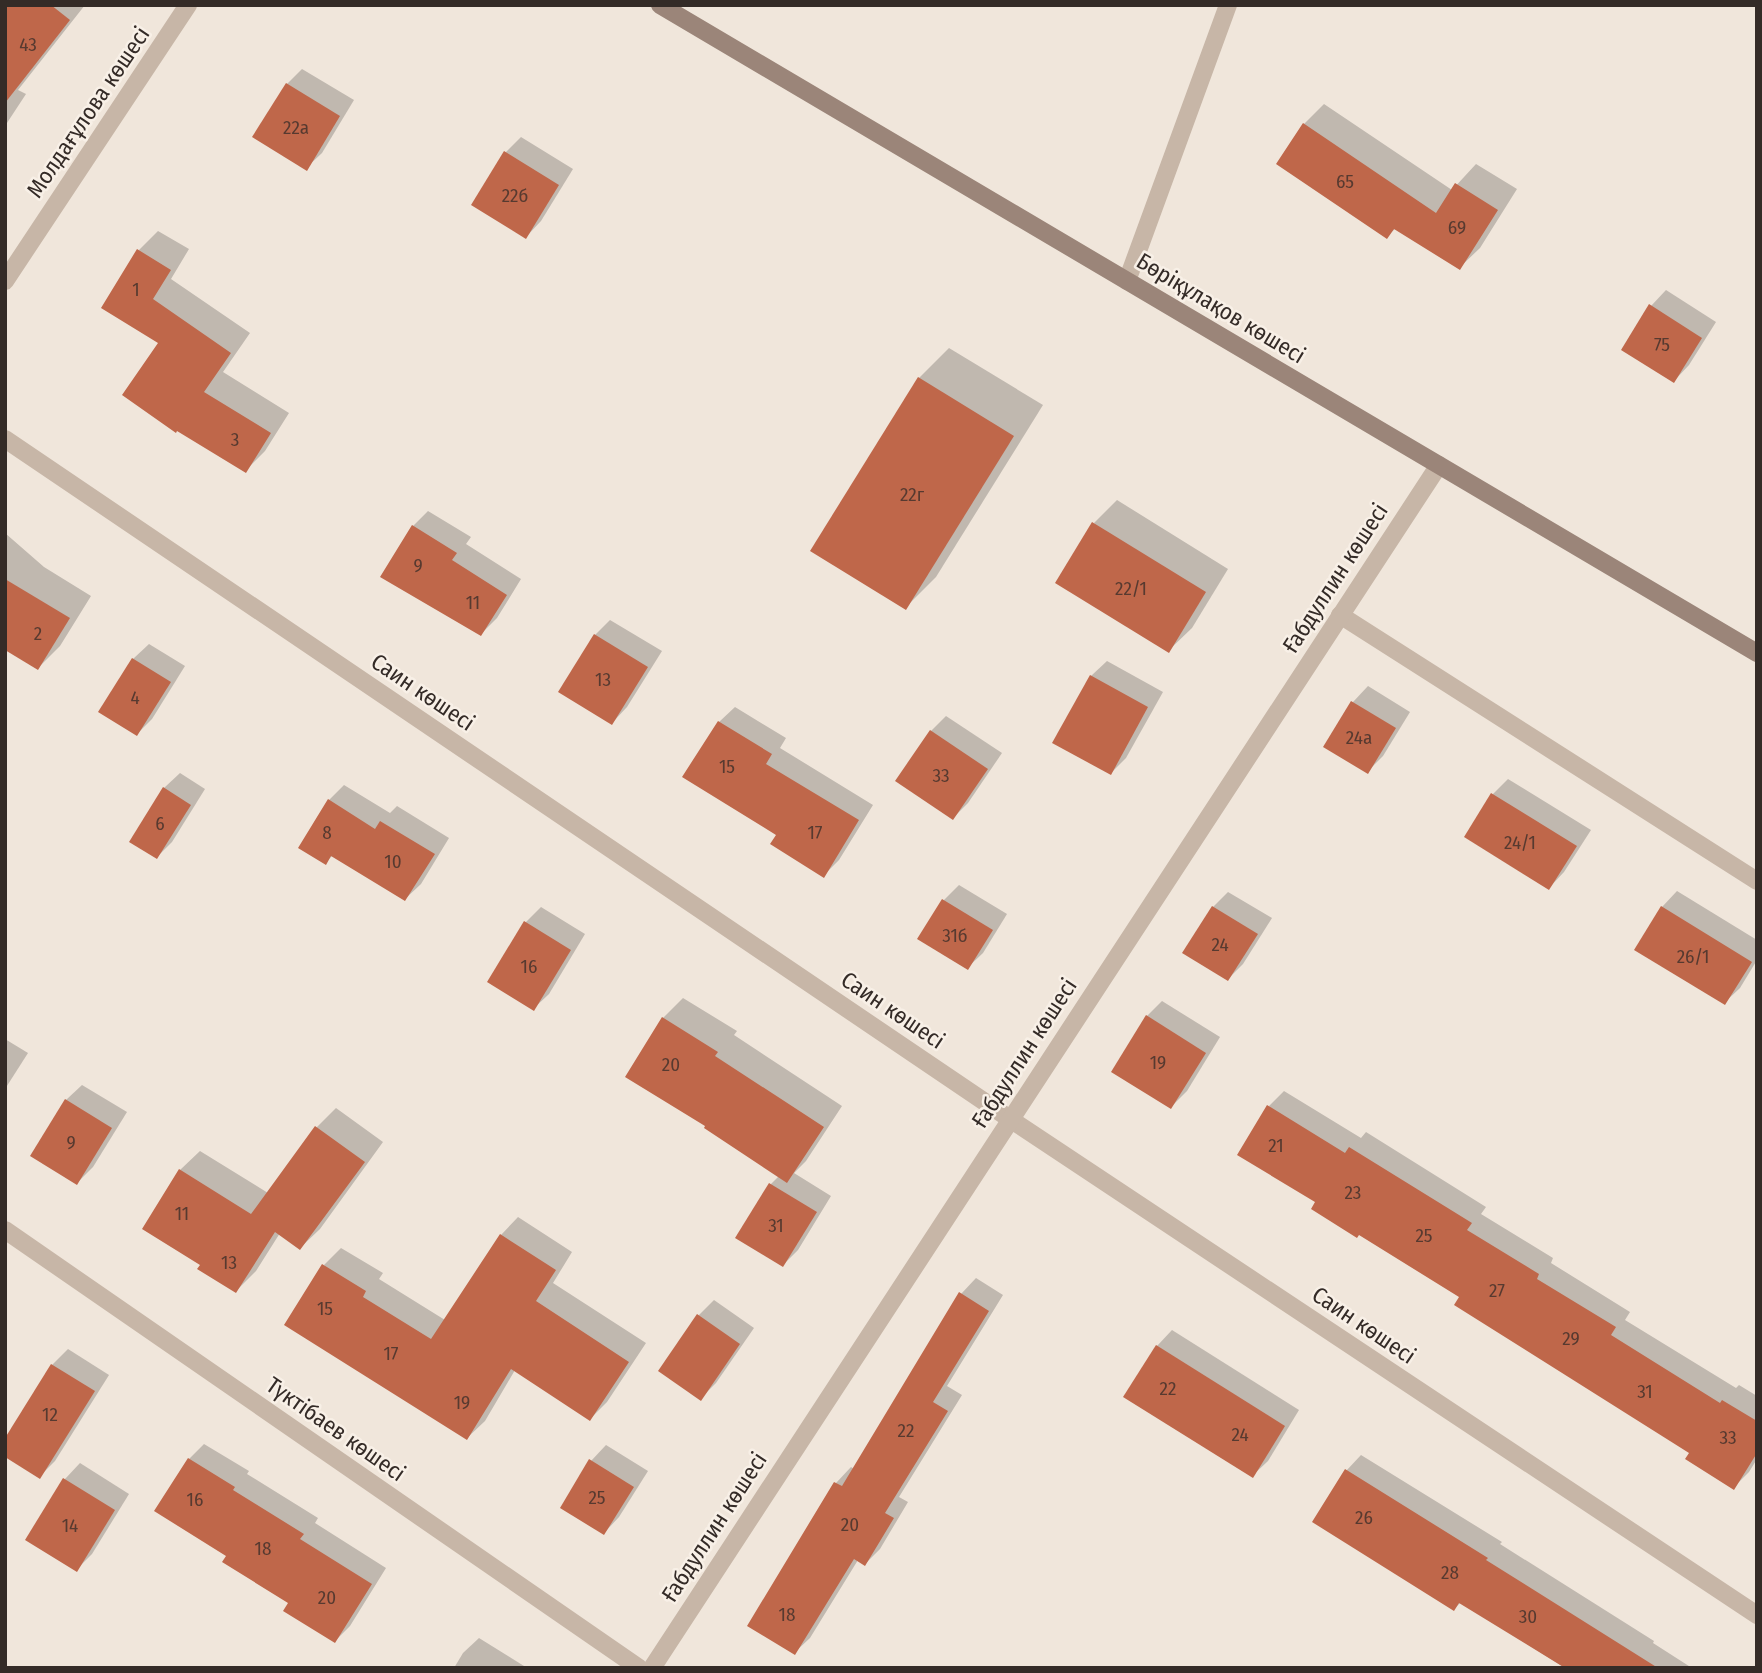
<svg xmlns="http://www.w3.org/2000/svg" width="1762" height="1673" font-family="'Fira Sans Condensed',sans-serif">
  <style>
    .shadow { fill: #0003 }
    .building { fill: #bf674a }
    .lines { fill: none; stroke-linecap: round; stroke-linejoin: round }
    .lane { stroke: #c7b6a7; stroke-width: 18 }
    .street { stroke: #c7b6a7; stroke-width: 18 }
    .secondary { stroke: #9b8579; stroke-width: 18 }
    .labels { text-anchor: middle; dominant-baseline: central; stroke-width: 5; stroke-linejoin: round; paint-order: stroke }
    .number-label { font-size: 19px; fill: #573a30 }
    .street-label { font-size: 23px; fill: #342b27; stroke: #f8f0e7 }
  </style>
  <rect width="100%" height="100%" fill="#f0e6db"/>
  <g class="shadow">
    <path d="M 5,5 L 85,5 L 18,90 L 26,94 L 5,126 Z"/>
    <path d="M 302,69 L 354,100 L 322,153 L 306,168 L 287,84 Z"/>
    <path d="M 1324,104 L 1452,190 L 1476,164 L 1517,189 L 1480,248 L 1459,268 L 1396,228 L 1387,236 L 1304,124 Z"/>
    <path d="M 521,137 L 573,169 L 541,221 L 526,237 L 506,152 Z"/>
    <path d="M 158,231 L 189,249 L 171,279 L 250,333 L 223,372 L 289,413 L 265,451 L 245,471 L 160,342 L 139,250 Z"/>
    <path d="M 1666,290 L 1716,322 L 1689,365 L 1674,381 L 1651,306 Z"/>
    <path d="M 949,348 L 1043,405 L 936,577 L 905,608 L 919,378 Z"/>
    <path d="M 1117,500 L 1228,569 L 1192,628 L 1168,651 L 1094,523 Z"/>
    <path d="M 428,511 L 471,537 L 466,544 L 521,579 L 497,618 L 481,634 L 413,526 Z"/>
    <path d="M 5,533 L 44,567 L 91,596 L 60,646 L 38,668 L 5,648 Z"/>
    <path d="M 610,620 L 662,651 L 627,707 L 612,723 L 595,635 Z"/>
    <path d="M 149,644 L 185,666 L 152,719 L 137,734 L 133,659 Z"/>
    <path d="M 1107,661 L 1163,692 L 1126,758 L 1111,773 L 1091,676 Z"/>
    <path d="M 1368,686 L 1410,712 L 1383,756 L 1367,772 L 1325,746 L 1353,702 Z"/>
    <path d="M 735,707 L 786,738 L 780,748 L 873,805 L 839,860 L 824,875 L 778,835 L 719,722 Z"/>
    <path d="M 946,716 L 1002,753 L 968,803 L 953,818 L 931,731 Z"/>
    <path d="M 180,773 L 205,789 L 172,842 L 157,857 L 164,788 Z"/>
    <path d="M 1508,779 L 1591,830 L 1564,872 L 1549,888 L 1466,837 L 1493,794 Z"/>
    <path d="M 344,785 L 390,813 L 397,806 L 449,838 L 421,884 L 405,899 L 333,855 L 325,863 L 329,800 Z"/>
    <path d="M 959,885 L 1007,914 L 983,953 L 967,968 L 920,938 L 944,900 Z"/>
    <path d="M 1677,891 L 1757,940 L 1757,960 L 1740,988 L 1724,1003 L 1636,949 L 1662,907 Z"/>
    <path d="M 1228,892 L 1272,918 L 1243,964 L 1228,979 L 1213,907 Z"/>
    <path d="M 541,907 L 585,934 L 549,994 L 533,1009 L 526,922 Z"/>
    <path d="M 683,998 L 737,1031 L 734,1035 L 842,1106 L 806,1161 L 794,1173 L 831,1196 L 798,1250 L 783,1265 L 738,1237 L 771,1184 L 779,1176 L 708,1125 L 627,1076 L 663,1018 Z"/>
    <path d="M 1162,1001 L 1220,1037 L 1187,1091 L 1171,1107 L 1147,1016 Z"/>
    <path d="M 5,1039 L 28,1053 L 5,1089 Z"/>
    <path d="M 82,1085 L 127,1112 L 93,1167 L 77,1183 L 66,1100 Z"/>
    <path d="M 1284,1091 L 1361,1138 L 1366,1132 L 1486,1207 L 1481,1214 L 1553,1258 L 1551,1263 L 1630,1312 L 1625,1320 L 1736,1388 L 1739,1385 L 1757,1396 L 1757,1459 L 1749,1472 L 1733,1488 L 1692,1452 L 1461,1296 L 1317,1202 L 1269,1106 Z"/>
    <path d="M 336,1108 L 383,1142 L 320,1229 L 300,1248 L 280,1233 L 256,1271 L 236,1291 L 202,1264 L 180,1170 L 200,1151 L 268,1193 L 317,1127 Z"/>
    <path d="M 518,1217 L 572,1252 L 553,1283 L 646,1343 L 607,1402 L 590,1419 L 515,1370 L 485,1421 L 467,1438 L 324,1265 L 341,1248 L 383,1273 L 379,1279 L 445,1320 L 501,1235 Z"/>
    <path d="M 976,1278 L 1003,1295 L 947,1386 L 962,1395 L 899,1497 L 908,1502 L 880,1549 L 865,1564 L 858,1560 L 810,1638 L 794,1653 L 749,1626 L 836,1483 L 851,1467 L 854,1469 L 961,1294 Z"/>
    <path d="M 714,1300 L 754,1328 L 716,1383 L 701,1398 L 698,1316 Z"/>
    <path d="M 1172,1330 L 1299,1410 L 1268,1461 L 1252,1476 L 1126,1396 L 1157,1346 Z"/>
    <path d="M 68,1349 L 109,1375 L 55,1461 L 40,1476 L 5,1441 L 52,1365 Z"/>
    <path d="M 204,1444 L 249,1471 L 247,1474 L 318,1518 L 315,1523 L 386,1568 L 350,1626 L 335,1641 L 291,1602 L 229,1555 L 189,1459 Z"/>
    <path d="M 606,1445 L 648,1471 L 619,1517 L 604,1533 L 591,1461 Z"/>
    <path d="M 1361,1455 L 1502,1542 L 1500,1544 L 1654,1641 L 1653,1643 L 1692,1668 L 1565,1668 L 1461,1602 L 1454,1609 L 1346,1471 Z"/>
    <path d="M 80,1463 L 129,1494 L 92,1554 L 76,1570 L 27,1539 L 65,1479 Z"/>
    <path d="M 479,1638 L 524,1666 L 523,1668 L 454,1668 L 463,1653 Z"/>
  </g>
  <g class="building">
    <path d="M 5,5 L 51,5 L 70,20 L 5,103 Z"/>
    <path d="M 286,83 L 340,116 L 307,171 L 252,137 Z"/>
    <path d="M 1303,123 L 1436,213 L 1455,183 L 1498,210 L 1460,270 L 1394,229 L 1387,239 L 1276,164 Z"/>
    <path d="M 504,151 L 559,185 L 526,239 L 471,205 Z"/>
    <path d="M 137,249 L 171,270 L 153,299 L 231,353 L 204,392 L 271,433 L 246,473 L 177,431 L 176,433 L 122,395 L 158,343 L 101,308 Z"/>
    <path d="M 1649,304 L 1702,338 L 1674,383 L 1621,350 Z"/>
    <path d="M 918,377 L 1014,436 L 906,610 L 810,551 Z"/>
    <path d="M 1092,522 L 1206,592 L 1169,653 L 1055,583 Z"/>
    <path d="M 412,525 L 457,553 L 452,560 L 507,595 L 481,636 L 380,577 Z"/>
    <path d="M 5,579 L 70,618 L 38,670 L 5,650 Z"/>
    <path d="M 594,634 L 648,667 L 612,725 L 558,692 Z"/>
    <path d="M 132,658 L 171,682 L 137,736 L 98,712 Z"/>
    <path d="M 1090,675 L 1148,707 L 1111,775 L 1052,743 Z"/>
    <path d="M 1351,701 L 1396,728 L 1368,774 L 1323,747 Z"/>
    <path d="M 718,721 L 772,754 L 766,764 L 859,820 L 824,878 L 770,844 L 776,835 L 682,777 Z"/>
    <path d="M 930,730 L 988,769 L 953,820 L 895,781 Z"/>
    <path d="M 163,787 L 191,805 L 157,859 L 129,842 Z"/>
    <path d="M 1491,793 L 1577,846 L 1549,890 L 1464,837 Z"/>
    <path d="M 328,799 L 375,829 L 380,821 L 435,854 L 405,901 L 331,856 L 326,865 L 298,848 Z"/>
    <path d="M 942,899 L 993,930 L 968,970 L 917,939 Z"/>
    <path d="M 1212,906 L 1258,934 L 1228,981 L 1182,953 Z"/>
    <path d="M 1661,906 L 1752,962 L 1725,1005 L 1634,950 Z"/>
    <path d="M 524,921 L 571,950 L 534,1011 L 487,982 Z"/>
    <path d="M 1146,1015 L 1206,1053 L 1171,1109 L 1111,1072 Z"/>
    <path d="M 662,1017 L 718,1052 L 715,1056 L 824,1127 L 787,1183 L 704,1128 L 705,1126 L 625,1077 Z"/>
    <path d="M 65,1099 L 112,1128 L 77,1185 L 30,1156 Z"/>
    <path d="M 1267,1105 L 1345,1153 L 1349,1147 L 1472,1223 L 1467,1230 L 1539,1274 L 1537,1279 L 1616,1327 L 1611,1335 L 1720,1403 L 1722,1400 L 1757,1421 L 1757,1453 L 1734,1490 L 1685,1459 L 1689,1453 L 1454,1305 L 1459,1297 L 1359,1235 L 1357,1238 L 1311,1209 L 1315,1202 L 1237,1155 Z"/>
    <path d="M 315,1126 L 365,1162 L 300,1250 L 275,1232 L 236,1293 L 197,1269 L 200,1265 L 142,1229 L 179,1169 L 251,1214 Z"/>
    <path d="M 769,1183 L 817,1212 L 783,1267 L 735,1238 Z"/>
    <path d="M 500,1234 L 556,1270 L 536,1301 L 629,1362 L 590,1421 L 511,1369 L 467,1440 L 284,1325 L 322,1264 L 366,1291 L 363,1297 L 431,1339 Z"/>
    <path d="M 959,1292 L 989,1311 L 933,1402 L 948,1411 L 885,1513 L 894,1518 L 865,1566 L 854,1559 L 795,1655 L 747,1626 L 834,1482 L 842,1486 Z"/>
    <path d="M 697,1314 L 740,1344 L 701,1401 L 658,1371 Z"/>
    <path d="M 1156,1345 L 1285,1426 L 1253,1478 L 1123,1397 Z"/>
    <path d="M 51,1364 L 95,1391 L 40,1479 L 5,1457 L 5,1438 Z"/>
    <path d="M 188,1458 L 235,1487 L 233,1490 L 304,1534 L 300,1539 L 372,1584 L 335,1643 L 283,1611 L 288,1603 L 222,1562 L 226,1556 L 154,1511 Z"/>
    <path d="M 589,1459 L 634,1487 L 604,1535 L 560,1508 Z"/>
    <path d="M 1345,1469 L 1488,1558 L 1486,1560 L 1658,1668 L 1565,1668 L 1459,1603 L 1454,1611 L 1312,1522 Z"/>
    <path d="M 63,1478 L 115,1510 L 77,1572 L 25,1540 Z"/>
  </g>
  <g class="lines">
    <path class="lane" d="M 1340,615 L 1757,881"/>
    <g class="street">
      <path d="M 5,281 L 188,5"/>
      <path d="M 1127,281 L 1228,5"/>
      <path d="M 5,439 L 1010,1119 L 1757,1615"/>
      <path d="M 5,1230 L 639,1668"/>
      <path d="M 652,1668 L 1439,465"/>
    </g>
    <path class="secondary" d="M 660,5 L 1757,653"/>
  </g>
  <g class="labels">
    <g class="number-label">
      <text x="28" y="44">43</text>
      <text x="296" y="127">22а</text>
      <text x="1345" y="181">65</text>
      <text x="515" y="195">22б</text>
      <text x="1457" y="227">69</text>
      <text x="136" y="289">1</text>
      <text x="1662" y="344">75</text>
      <text x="235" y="439">3</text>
      <text x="912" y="494">22г</text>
      <text x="418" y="565">9</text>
      <text x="1131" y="588">22/1</text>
      <text x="473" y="602">11</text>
      <text x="38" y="633">2</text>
      <text x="603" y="679">13</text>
      <text x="135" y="697">4</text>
      <text x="1359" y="737">24а</text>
      <text x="727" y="766">15</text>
      <text x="941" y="775">33</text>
      <text x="160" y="823">6</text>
      <text x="327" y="832">8</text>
      <text x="815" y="832">17</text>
      <text x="1520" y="842">24/1</text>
      <text x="393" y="861">10</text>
      <text x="955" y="935">31б</text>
      <text x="1220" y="944">24</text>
      <text x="1693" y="956">26/1</text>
      <text x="529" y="966">16</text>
      <text x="1158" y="1062">19</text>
      <text x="671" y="1064">20</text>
      <text x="71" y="1142">9</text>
      <text x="1276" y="1145">21</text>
      <text x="1353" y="1192">23</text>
      <text x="182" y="1213">11</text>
      <text x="776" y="1225">31</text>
      <text x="1424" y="1235">25</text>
      <text x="229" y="1262">13</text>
      <text x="1497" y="1290">27</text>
      <text x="325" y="1308">15</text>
      <text x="1571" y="1338">29</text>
      <text x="391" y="1353">17</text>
      <text x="1168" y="1388">22</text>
      <text x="1645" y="1391">31</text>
      <text x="462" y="1402">19</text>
      <text x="50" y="1414">12</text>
      <text x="906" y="1430">22</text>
      <text x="1240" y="1434">24</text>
      <text x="1728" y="1437">33</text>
      <text x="597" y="1497">25</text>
      <text x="195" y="1499">16</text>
      <text x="1364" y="1517">26</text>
      <text x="850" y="1524">20</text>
      <text x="70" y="1525">14</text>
      <text x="263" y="1548">18</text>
      <text x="1450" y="1572">28</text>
      <text x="327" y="1597">20</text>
      <text x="787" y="1614">18</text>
      <text x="1528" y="1616">30</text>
    </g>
    <g class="street-label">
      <text transform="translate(88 112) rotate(-56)">Молдағұлова көшесі</text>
      <text transform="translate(1221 308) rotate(31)">Бөріқұлақов көшесі</text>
      <text transform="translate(1335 578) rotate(-57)">Ғабдуллин көшесі</text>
      <text transform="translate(423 692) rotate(34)">Саин көшесі</text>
      <text transform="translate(893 1010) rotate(34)">Саин көшесі</text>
      <text transform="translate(1024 1053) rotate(-57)">Ғабдуллин көшесі</text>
      <text transform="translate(1364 1325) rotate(34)">Саин көшесі</text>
      <text transform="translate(336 1429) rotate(35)">Түктібаев көшесі</text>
      <text transform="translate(714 1527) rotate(-57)">Ғабдуллин көшесі</text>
    </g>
  </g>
  <rect width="1762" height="1673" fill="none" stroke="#342b27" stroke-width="14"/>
</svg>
